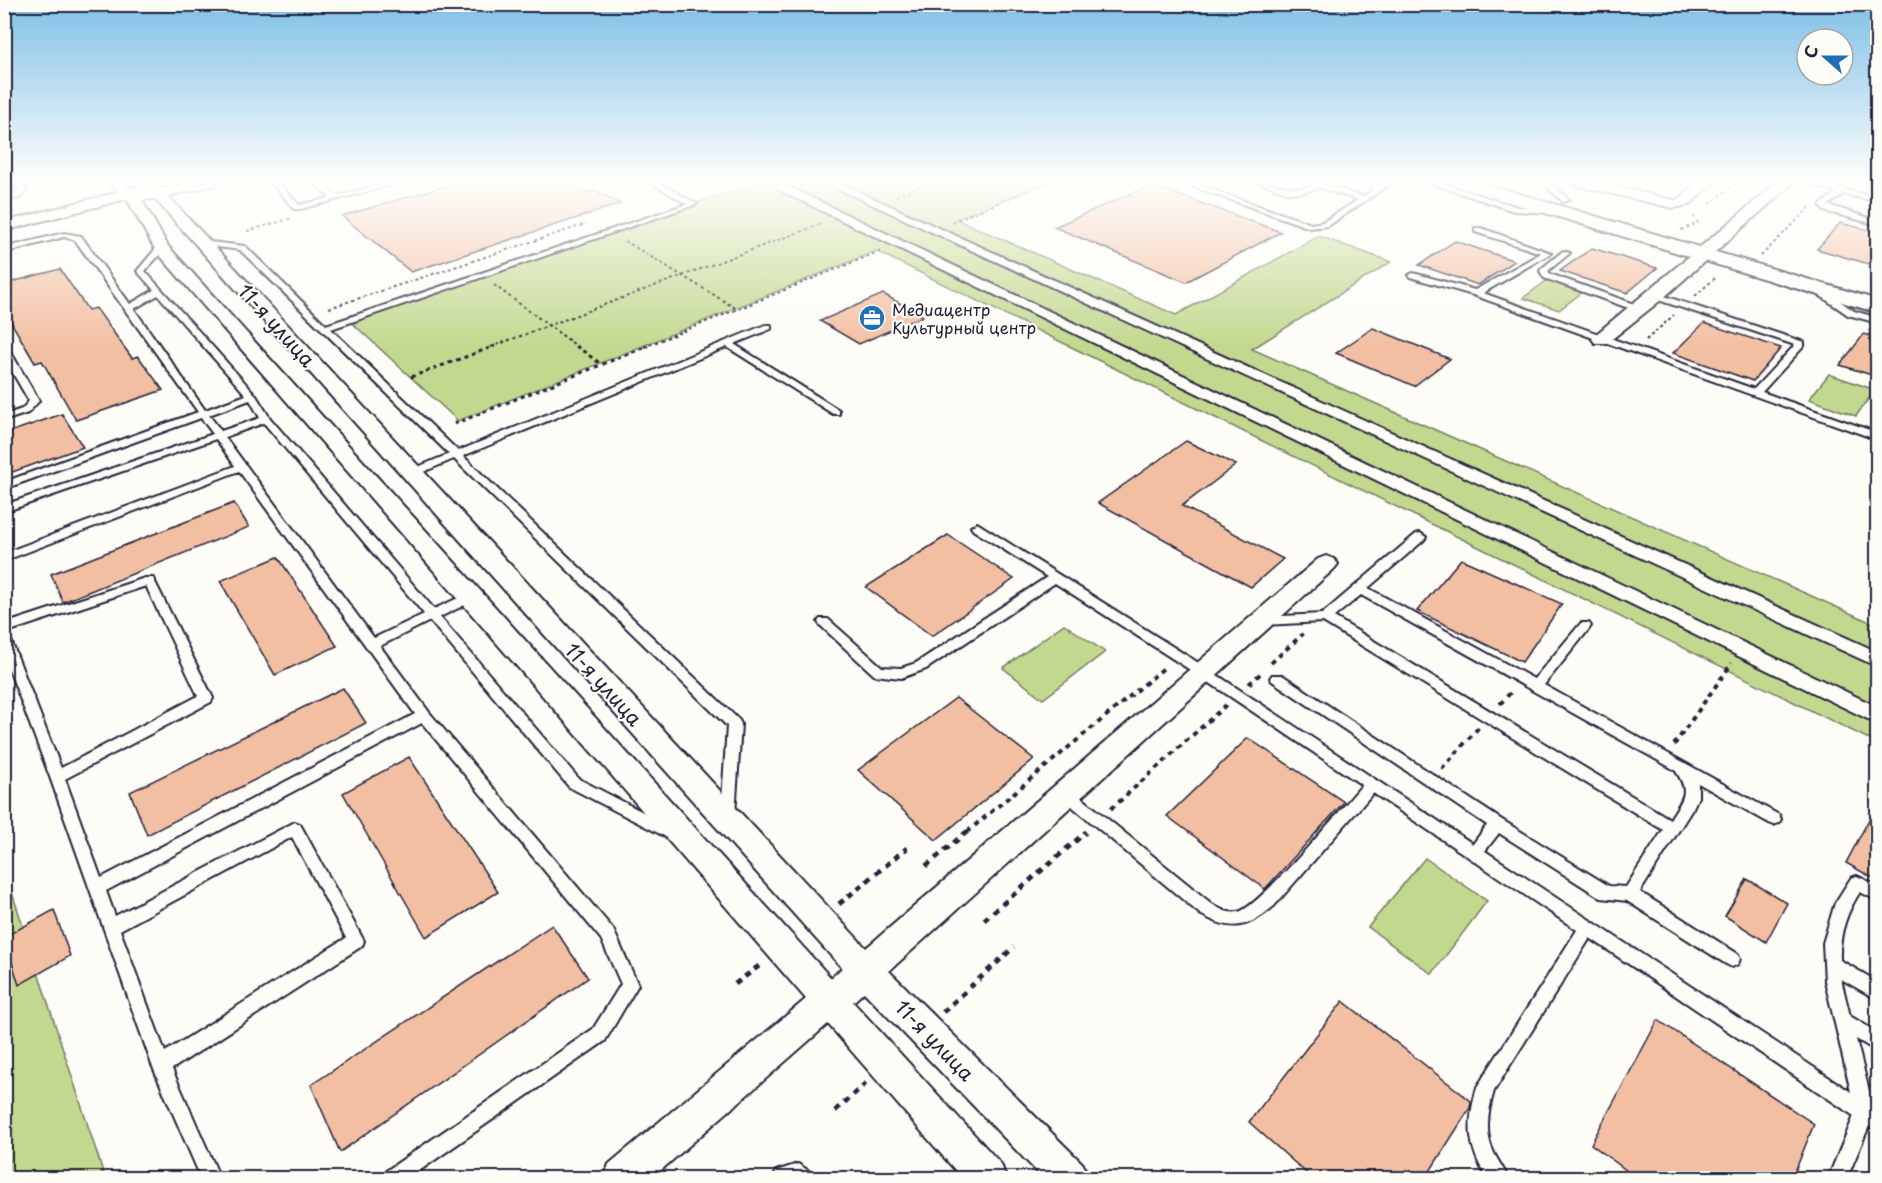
<svg xmlns="http://www.w3.org/2000/svg" width="1882" height="1183" font-family="'Playpen Sans',sans-serif">
  <style>
    .green { fill: #c2d88e; stroke: #727d64; stroke-width: 1.5 }
    .building { fill: #f2bfa2; stroke: #22223b; stroke-width: 1.5 }
    .lines { fill: none; stroke-linecap: round; stroke-linejoin: round }
    .service-casing { stroke: #22223b; stroke-width: 4 }
    .pedestrian-casing { stroke: #22223b; stroke-width: 4 }
    .minor-casing { stroke: #22223b; stroke-width: 4 }
    .tertiary-casing { stroke: #22223b; stroke-width: 4 }
    .path-far3 { stroke: #22223b; stroke-width: 2; stroke-dasharray: 3 3; stroke-linecap: butt }
    .path-far2 { stroke: #22223b; stroke-width: 3; stroke-dasharray: 4 4; stroke-linecap: butt }
    .path-far1 { stroke: #22223b; stroke-width: 4; stroke-dasharray: 5 5; stroke-linecap: butt }
    .path { stroke: #22223b; stroke-width: 5; stroke-dasharray: 6 6; stroke-linecap: butt }
    .service { fill: #fdfcf7; fill-rule: evenodd }
    .pedestrian { fill: #fdfcf7; fill-rule: evenodd }
    .minor { fill: #fdfcf7; fill-rule: evenodd }
    .tertiary { fill: #fdfcf7; fill-rule: evenodd }
    .labels { text-anchor: middle; dominant-baseline: central; stroke-width: 4.5; stroke-linejoin: round; paint-order: stroke }
    .far-poi-label { font-size: 16px; fill: #22223b; stroke: #fdfcf7; text-anchor: start }
    .street-label { font-size: 20px; fill: #22223b; stroke: #fdfcf7 }
  </style>
  <rect width="100%" height="100%" fill="#fdfcf7"/>
  <filter id="ink" filterUnits="userSpaceOnUse"><feTurbulence type="fractalNoise" baseFrequency=".0167" numOctaves="2"/><feDisplacementMap in="SourceGraphic" scale="12" xChannelSelector="R" yChannelSelector="G"/><feConvolveMatrix kernelMatrix="1 2 1 2 8 2 1 2 1" color-interpolation-filters="sRGB"/></filter>
  <g filter="url(#ink)">
    <g class="green">
      <path d="M 759,182 L 1049,182 L 956,219 L 1176,315 L 1319,236 L 1391,262 L 1252,349 L 1877,625 L 1877,743 L 876,251 L 458,421 L 349,320 Z"/>
      <path d="M 1549,279 L 1584,291 L 1559,310 L 1523,298 Z"/>
      <path d="M 1829,374 L 1875,390 L 1856,416 L 1809,399 Z"/>
      <path d="M 1064,624 L 1105,652 L 1043,699 L 1003,668 Z"/>
      <path d="M 1425,858 L 1487,901 L 1432,974 L 1368,927 Z"/>
      <path d="M 5,871 L 105,1178 L 5,1178 Z"/>
    </g>
    <g class="building">
      <path d="M 459,182 L 568,182 L 587,193 L 595,190 L 620,204 L 411,272 L 342,216 Z"/>
      <path d="M 1151,185 L 1281,232 L 1186,282 L 1054,227 Z"/>
      <path d="M 1840,223 L 1878,232 L 1878,258 L 1872,265 L 1817,249 Z"/>
      <path d="M 1455,241 L 1515,261 L 1478,285 L 1419,265 Z"/>
      <path d="M 1592,248 L 1657,268 L 1627,293 L 1560,271 Z"/>
      <path d="M 60,269 L 88,310 L 96,308 L 132,358 L 138,356 L 163,390 L 76,420 L 42,361 L 35,363 L 4,310 L 4,284 Z"/>
      <path d="M 883,294 L 923,316 L 859,344 L 820,321 Z"/>
      <path d="M 1704,323 L 1781,348 L 1753,381 L 1673,353 Z"/>
      <path d="M 1373,328 L 1450,359 L 1414,386 L 1336,353 Z"/>
      <path d="M 1864,334 L 1878,338 L 1878,377 L 1840,365 Z"/>
      <path d="M 62,414 L 83,447 L 4,475 L 4,434 Z"/>
      <path d="M 1186,441 L 1236,465 L 1182,506 L 1283,559 L 1251,587 L 1098,503 Z"/>
      <path d="M 234,503 L 249,527 L 63,602 L 51,574 Z"/>
      <path d="M 948,535 L 1014,579 L 932,636 L 866,587 Z"/>
      <path d="M 278,557 L 337,646 L 275,675 L 220,581 Z"/>
      <path d="M 1461,559 L 1562,604 L 1522,662 L 1417,611 Z"/>
      <path d="M 343,688 L 366,723 L 147,835 L 130,792 Z"/>
      <path d="M 956,698 L 1034,759 L 936,840 L 858,770 Z"/>
      <path d="M 1248,738 L 1344,802 L 1265,889 L 1167,816 Z"/>
      <path d="M 409,757 L 498,892 L 426,937 L 343,793 Z"/>
      <path d="M 1878,802 L 1878,881 L 1846,863 Z"/>
      <path d="M 1747,879 L 1787,903 L 1766,942 L 1725,916 Z"/>
      <path d="M 54,910 L 70,956 L 19,985 L 4,937 Z"/>
      <path d="M 552,925 L 588,978 L 340,1152 L 311,1085 Z"/>
      <path d="M 1343,1001 L 1471,1101 L 1470,1108 L 1425,1179 L 1313,1179 L 1249,1122 Z"/>
      <path d="M 1658,1020 L 1814,1124 L 1792,1179 L 1638,1179 L 1591,1144 Z"/>
    </g>
    <g class="lines">
      <g class="service-casing">
        <g id="service">
          <path d="M 13,182 L 20,182 L 27,190 L 19,198 L 4,202 L 4,197 L 13,194 L 19,190 Z"/>
          <path d="M 271,182 L 278,182 L 299,205 L 330,198 L 313,182 L 320,182 L 337,196 L 391,182 L 403,182 L 301,209 L 294,209 Z"/>
          <path d="M 649,182 L 658,182 L 697,204 L 331,329 L 458,451 L 765,325 L 771,325 L 771,329 L 734,344 L 839,410 L 839,414 L 833,414 L 727,347 L 463,456 L 739,720 L 741,724 L 735,815 L 733,819 L 728,821 L 723,819 L 721,815 L 727,726 L 454,459 L 416,475 L 408,475 L 407,473 L 408,471 L 449,454 L 240,250 L 202,245 L 198,243 L 202,241 L 245,246 L 326,325 L 687,204 Z"/>
          <path d="M 1180,182 L 1190,182 L 1311,224 L 1323,222 L 1358,200 L 1320,188 L 1304,192 L 1290,193 L 1257,182 C 1277,182 1292,193 1313,185 L 1309,182 L 1317,182 L 1363,197 L 1375,188 L 1360,182 L 1370,182 L 1380,185 L 1385,182 L 1393,182 L 1328,226 L 1310,228 Z"/>
          <path d="M 1427,182 L 1438,182 L 1518,207 L 1551,209 L 1555,211 L 1551,213 L 1514,211 Z"/>
          <path d="M 1542,182 L 1549,182 L 1570,200 L 1563,202 Z"/>
          <path d="M 1804,182 L 1816,182 L 1878,198 L 1878,202 L 1844,194 L 1828,205 L 1878,221 L 1878,225 L 1824,211 L 1820,205 L 1837,192 Z"/>
          <path d="M 1475,228 L 1481,228 L 1551,253 L 1483,293 L 1754,389 L 1795,345 L 1652,298 L 1652,294 L 1658,294 L 1804,342 L 1804,346 L 1762,392 L 1878,433 L 1878,440 L 1473,295 L 1410,277 L 1409,275 L 1413,273 L 1475,290 L 1541,253 L 1475,232 Z"/>
          <path d="M 64,233 L 81,236 L 130,304 L 154,290 L 137,271 L 158,246 L 164,246 L 164,250 L 145,271 L 255,394 L 270,418 L 434,609 L 467,594 L 475,594 L 477,597 L 475,600 L 440,617 L 579,779 L 672,827 L 674,831 L 672,835 L 667,837 L 662,835 L 569,787 L 430,621 L 380,646 L 429,712 L 613,929 L 638,985 L 605,1041 L 409,1178 L 383,1178 L 386,1171 L 593,1029 L 621,984 L 601,939 L 422,723 L 106,891 L 115,916 L 295,822 L 300,824 L 364,941 L 362,946 L 172,1069 L 220,1178 L 201,1178 L 152,1065 L 50,777 L 4,656 L 4,634 L 10,638 L 61,768 L 198,696 L 146,586 L 4,633 L 4,624 L 145,578 L 153,578 L 213,698 L 211,702 L 65,779 L 101,878 L 415,714 L 239,471 L 4,561 L 4,553 L 235,466 L 216,439 L 4,512 L 4,505 L 213,434 L 201,418 L 4,489 L 4,482 L 198,412 L 75,240 L 64,237 L 4,253 L 4,248 ZM 158,295 L 246,395 L 205,410 L 134,309 ZM 250,400 L 260,418 L 221,431 L 209,415 ZM 264,423 L 424,614 L 374,638 L 225,437 ZM 292,837 L 346,938 L 165,1052 L 120,930 Z"/>
          <path d="M 1563,251 L 1570,253 L 1548,271 L 1550,274 L 1643,307 L 1643,311 L 1637,311 L 1544,278 L 1540,271 L 1541,269 Z"/>
          <path d="M 1815,288 L 1821,288 L 1854,311 L 1878,318 L 1878,323 L 1848,315 L 1815,292 Z"/>
          <path d="M 4,346 L 9,349 L 39,401 L 28,413 L 4,421 L 4,415 L 22,409 L 29,401 L 4,358 Z"/>
          <path d="M 977,523 L 1208,669 L 1473,844 L 1487,825 L 1272,681 L 1270,678 L 1272,675 L 1282,675 L 1502,820 L 1609,886 L 1626,887 L 1663,830 L 1323,622 L 1263,625 L 1257,621 L 1263,617 L 1322,614 L 1416,534 L 1420,533 L 1426,537 L 1424,540 L 1368,588 L 1534,679 L 1581,623 L 1589,623 L 1591,626 L 1589,629 L 1544,685 L 1779,815 L 1781,819 L 1779,823 L 1774,825 L 1769,823 L 1698,783 L 1698,797 L 1693,808 L 1640,892 L 1738,954 L 1740,959 L 1738,964 L 1732,967 L 1726,964 L 1627,901 L 1601,898 L 1499,833 L 1485,851 L 1851,1092 L 1825,981 L 1823,943 L 1835,903 L 1851,878 L 1857,876 L 1878,886 L 1878,901 L 1860,892 C 1846,913 1839,935 1840,960 L 1878,982 L 1878,1000 L 1841,979 L 1850,1016 L 1878,1033 L 1878,1052 L 1856,1039 L 1873,1107 L 1878,1110 L 1878,1130 L 1869,1126 L 1847,1178 L 1828,1178 L 1854,1116 L 1590,938 L 1494,1091 C 1488,1111 1484,1133 1494,1153 C 1498,1161 1504,1169 1508,1178 L 1487,1178 C 1467,1146 1467,1123 1477,1087 L 1577,930 L 1373,793 L 1274,906 C 1247,929 1232,932 1200,914 L 1061,797 L 1059,793 L 1061,789 L 1066,787 L 1071,789 L 1212,904 C 1220,909 1228,914 1238,912 C 1259,908 1343,807 1362,785 L 1198,675 L 1055,583 L 926,669 L 901,678 L 874,675 L 820,625 L 818,622 L 820,619 L 828,619 L 882,667 L 901,668 L 916,663 L 1047,577 L 973,530 L 971,527 ZM 1361,595 L 1675,770 C 1691,793 1683,798 1670,819 L 1334,617 Z"/>
          <path d="M 798,1164 L 809,1171 L 811,1178 L 774,1178 L 776,1171 Z"/>
        </g>
      </g>
      <g class="pedestrian-casing">
        <g id="pedestrian">
          <path d="M 823,182 L 837,182 L 1878,652 L 1878,667 Z"/>
          <path d="M 779,186 L 787,186 L 1878,707 L 1878,724 L 779,190 Z"/>
        </g>
      </g>
      <g class="minor-casing">
        <g id="minor">
          <path d="M 109,182 L 124,182 L 130,188 L 142,185 L 140,182 L 155,182 L 161,189 L 192,182 L 218,182 L 216,185 L 168,196 L 866,948 L 1318,559 L 1326,556 L 1334,559 L 1338,564 L 1334,569 L 889,971 L 1083,1164 L 1088,1178 L 1043,1178 L 864,992 L 853,1002 L 1001,1164 L 1006,1178 L 962,1178 L 828,1024 L 652,1178 L 604,1178 L 609,1164 L 806,999 L 156,251 L 128,201 L 126,199 L 4,231 L 4,222 L 118,192 ZM 155,199 L 842,968 L 831,978 L 168,246 L 142,200 Z"/>
          <path d="M 1573,182 L 1599,182 L 1673,200 L 1679,199 L 1698,182 L 1714,182 L 1689,205 L 1673,208 L 1575,185 Z"/>
          <path d="M 1778,182 L 1794,182 L 1661,300 L 1607,343 L 1595,343 L 1592,339 L 1595,335 Z"/>
        </g>
      </g>
      <g class="tertiary-casing">
        <path id="tertiary" d="M 1452,182 L 1480,182 L 1878,300 L 1878,313 L 1455,186 Z"/>
      </g>
      <g class="path-far3">
        <path d="M 628,182 L 640,189"/>
        <path d="M 413,185 L 423,182"/>
        <path d="M 693,188 L 712,182"/>
        <path d="M 896,196 L 931,182"/>
        <path d="M 1710,204 L 1737,182"/>
        <path d="M 952,222 L 1049,182"/>
        <path d="M 1681,230 L 1698,223 L 1694,217 L 1697,215"/>
        <path d="M 247,231 L 293,218"/>
        <path d="M 625,241 L 737,309"/>
        <path d="M 1761,256 L 1811,206"/>
        <path d="M 494,285 L 578,347"/>
        <path d="M 1695,296 L 1715,278"/>
        <path d="M 329,308 L 586,224"/>
        <path d="M 1646,340 L 1674,315"/>
        <path d="M 491,347 L 821,224"/>
        <path d="M 644,347 L 881,251"/>
      </g>
      <g class="path-far2">
        <path d="M 576,346 L 601,364"/>
        <path d="M 411,377 L 495,346"/>
        <path d="M 454,424 L 648,346"/>
      </g>
      <g class="path-far1">
        <path d="M 1271,663 L 1303,634"/>
        <path d="M 1249,684 L 1261,673"/>
        <path d="M 1500,704 L 1513,690"/>
        <path d="M 1674,745 L 1732,663"/>
        <path d="M 1442,769 L 1479,727"/>
        <path d="M 1111,809 L 1226,705"/>
        <path d="M 967,832 L 1165,667"/>
      </g>
      <g class="path">
        <path d="M 926,866 L 969,830"/>
        <path d="M 839,904 L 907,848"/>
        <path d="M 984,920 L 1086,832"/>
        <path d="M 735,984 L 763,963"/>
        <path d="M 943,1012 L 1014,947"/>
        <path d="M 835,1111 L 866,1083"/>
      </g>
      <use href="#service" class="service"/>
      <use href="#pedestrian" class="pedestrian"/>
      <use href="#minor" class="minor"/>
      <use href="#tertiary" class="tertiary"/>
    </g>
  </g>
  <linearGradient id="sky" x2="0" y2="1"><stop stop-color="#80c0e7"/><stop offset="0.52" stop-color="#fefefb"/><stop offset="1" stop-color="#fefefb" stop-opacity="0"/></linearGradient>
  <rect width="1882" height="348" fill="url(#sky)"/>
  <defs>
    <g id="office-disc" transform="scale(1.35)"><circle r="9.5" fill="#1f6fb2" stroke="#fdfcf7"/><path d="M-6-3h4V-5.5h4V-3h4V5H-6ZM-1-4.5V-3h2v-1.5ZM-6 0V1H6V0Z" fill="#fff"/></g>
  </defs>
  <g fill-rule="evenodd">
    <use href="#office-disc" x="872" y="318"/>
  </g>
  <g class="labels">
    <g class="far-poi-label">
      <text x="892" y="309">Медиацентр<tspan x="892" dy="18">Культурный центр</tspan></text>
    </g>
    <g class="street-label">
      <text transform="translate(277 325) rotate(48)">11-я улица</text>
      <text transform="translate(604 684) rotate(48)">11-я улица</text>
      <text transform="translate(935 1040) rotate(46)">11-я улица</text>
    </g>
  </g>
  <rect width="1882" height="1183" fill="none" stroke="#fdfcf7" stroke-width="24"/>
  <rect x="12" y="12" width="1858" height="1159" fill="none" stroke="#22223b" stroke-width="2" filter="url(#ink)"/>
  <g transform="translate(1825 57) rotate(291)"><circle r="28" fill="#fdfcf7" stroke="#a5a5ac" stroke-width="1.5"/>
  <path d="M0-4.5L10 22L0 15L-10 22Z" fill="#1f6fb2"/>
  <text y="-9" font-size="16" font-weight="bold" text-anchor="middle" fill="#22223b">С</text>
  </g>
</svg>
